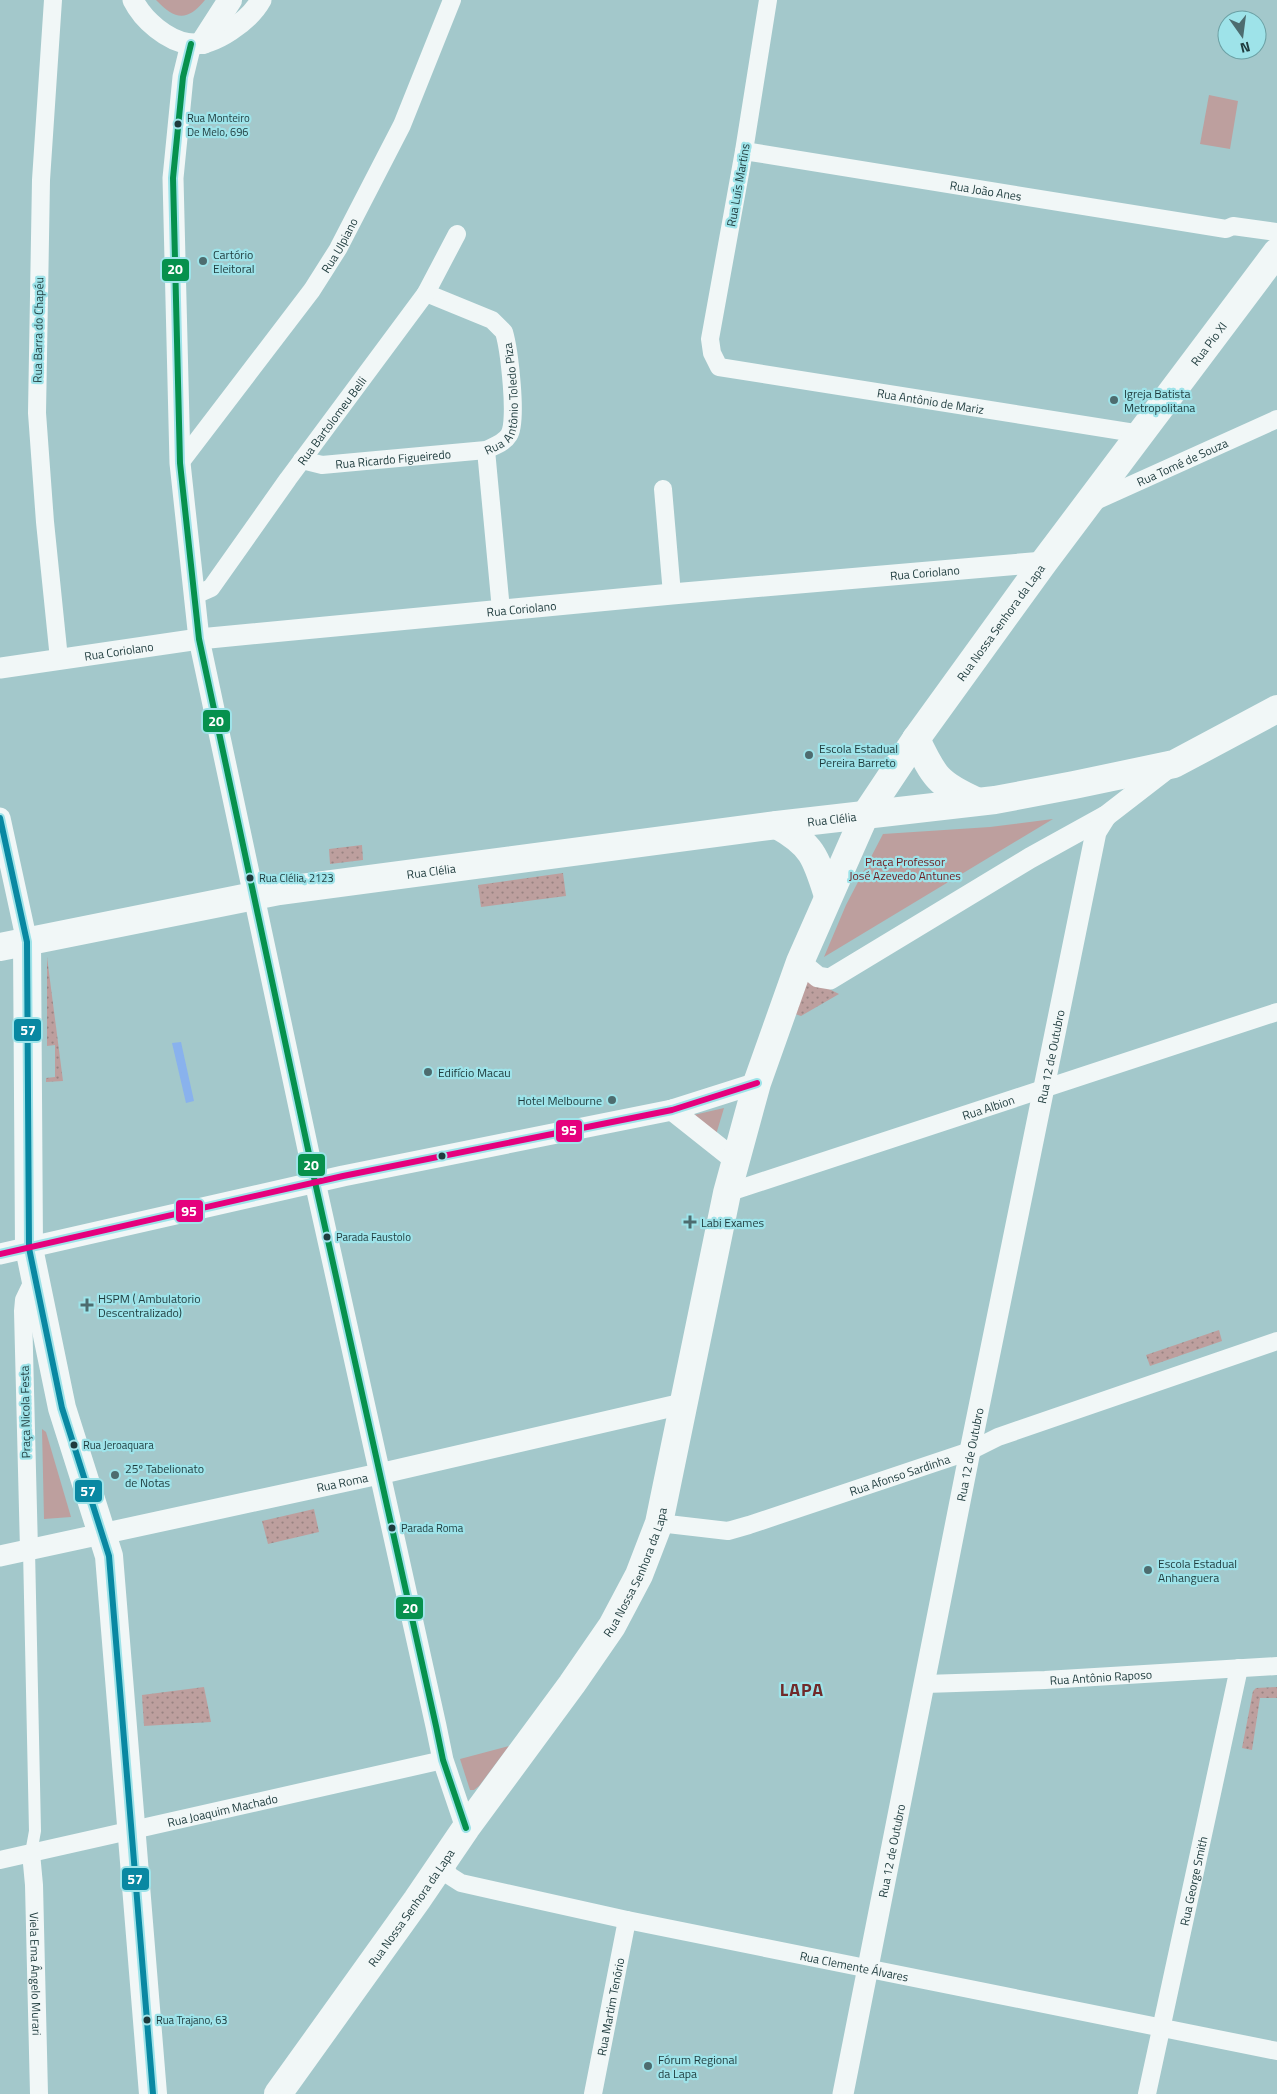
<svg xmlns="http://www.w3.org/2000/svg" width="1277" height="2094" font-family="'Titillium Web',sans-serif">
  <style>
    .grass { fill: url(#grass-dots) }
    .park { fill: #bd9f9e }
    .water { fill: #89b2ed }
    .lines { fill: none; stroke-linecap: round; stroke-linejoin: round }
    .pedestrian { stroke: #f1f7f7; stroke-width: 12 }
    .minor { stroke: #f1f7f7; stroke-width: 18 }
    .tertiary { stroke: #f1f7f7; stroke-width: 21 }
    .secondary { stroke: #f1f7f7; stroke-width: 24 }
    .primary { stroke: #f1f7f7; stroke-width: 28 }
    .bus-1-casing { stroke: #9ee3e9; stroke-width: 10 }
    .bus-2-casing { stroke: #9ee3e9; stroke-width: 10 }
    .bus-3-casing { stroke: #9ee3e9; stroke-width: 10 }
    .bus-1 { stroke: #06914d; stroke-width: 6 }
    .bus-2 { stroke: #0988a2; stroke-width: 6 }
    .bus-3 { stroke: #e5007d; stroke-width: 6 }
    .bus-dot { fill: #1e3b3d; stroke: #9ee3e9; stroke-width: 2 }
    .poi-dot { fill: #4d6c6f; stroke: #9ee3e9; stroke-width: 2 }
    .labels { text-anchor: middle; dominant-baseline: central; stroke-width: 4.5; stroke-linejoin: round; paint-order: stroke }
    .bus-label { font-size: 11px; fill: #1e3b3d; stroke: #9ee3e9; text-anchor: start }
    .street-label { font-size: 12px; fill: #1e3b3d; stroke: #9ee3e9 }
    .poi-label { font-size: 12px; fill: #1e3b3d; stroke: #9ee3e9; text-anchor: start }
    .park-label { font-size: 12px; fill: #6f1c20; stroke: #9ee3e9 }
    .district-label { font-size: 18px; font-weight: bold; letter-spacing: 1px; fill: #702a2a; stroke: #9ee3e9 }
    .line-badge { stroke: #9ee3e9; stroke-width: 2 }
    .badge-label { font-size: 14px; text-anchor: middle; font-weight: bold; fill: #fff }
  </style>
  <defs>
    <pattern id="grass-dots" width="8" height="8" patternUnits="userSpaceOnUse" patternTransform="scale(1.25)"><rect width="8" height="8" fill="#bd9f9e"/><path d="M2 2h.1M6 6h.1" fill="none" stroke="#998382" stroke-width="1.8" stroke-linecap="round"/></pattern>
  </defs>
  <rect width="100%" height="100%" fill="#a3c8cb"/>
  <g class="grass">
    <path d="M 362,845 L 363,860 L 330,864 L 329,849 Z"/>
    <path d="M 563,873 L 566,896 L 481,907 L 478,885 Z"/>
    <path d="M 47,957 L 63,1081 L 46,1082 L 46,1078 L 55,1077 L 55,1045 L 47,1046 Z"/>
    <path d="M 811,980 L 839,994 L 801,1016 L 795,1014 L 805,989 L 804,982 Z"/>
    <path d="M 1219,1330 L 1222,1341 L 1150,1366 L 1146,1355 Z"/>
    <path d="M 314,1509 L 319,1532 L 268,1544 L 262,1521 Z"/>
    <path d="M 204,1687 L 211,1722 L 144,1726 L 142,1695 Z"/>
    <path d="M 1277,1687 L 1277,1698 L 1260,1698 L 1252,1750 L 1242,1748 L 1253,1691 L 1256,1688 Z"/>
  </g>
  <g class="park">
    <path d="M 156,0 L 205,0 C 187,22 175,20 156,0 Z"/>
    <path d="M 1209,95 L 1238,101 L 1230,149 L 1200,144 Z"/>
    <path d="M 1053,819 L 824,957 L 846,905 L 883,834 L 990,827 Z"/>
    <path d="M 724,1108 L 715,1138 L 685,1117 Z"/>
    <path d="M 42,1429 L 46,1432 L 71,1517 L 44,1519 Z"/>
    <path d="M 509,1746 L 479,1786 L 474,1790 L 470,1790 L 460,1759 Z"/>
  </g>
  <path class="water" d="M 181,1042 L 194,1101 L 186,1103 L 172,1043 Z"/>
  <g class="lines">
    <path class="pedestrian" d="M 29,1550 L 35,1831 L 31,1853"/>
    <g class="minor">
      <path d="M 53,0 L 41,180 L 37,413 L 45,522 L 59,659"/>
      <path id="s1" d="M 768,0 L 744,151 L 710,339 L 712,353 L 719,367 L 1141,434"/>
      <path id="s2" d="M 744,151 L 1226,229 L 1233,226 L 1277,232"/>
      <path d="M 486,450 L 501,610"/>
      <path id="s3" d="M 302,460 L 322,465 L 486,450 C 494,446 504,443 509,435 C 518,421 509,349 504,332 L 492,320 L 426,293"/>
      <path id="s4" d="M 180,463 L 312,290 L 338,249 L 402,125 L 452,0"/>
      <path d="M 663,489 L 672,594"/>
      <path id="s5" d="M 1091,503 L 1277,419"/>
      <path id="s6" d="M 193,596 L 211,588 L 288,479 L 426,293 L 457,234"/>
      <path id="s7" d="M 727,1193 L 1277,1012"/>
      <path id="s8" d="M 659,1523 L 728,1531 L 749,1525 L 970,1451 L 998,1437 L 1277,1341"/>
      <path d="M 29,1550 L 23,1311 L 24,1300 L 35,1277"/>
      <path id="s9" d="M 925,1684 L 1045,1680 L 1277,1666"/>
      <path id="s10" d="M 31,1853 L 34,1885 L 39,2094"/>
      <path id="s11" d="M 0,1860 L 443,1760"/>
      <path id="s12" d="M 441,1864 L 450,1876 L 461,1883 L 627,1920 L 1277,2051"/>
      <path id="s13" d="M 593,2094 L 627,1920"/>
      <path id="s14" d="M 1147,2094 L 1239,1668"/>
    </g>
    <g class="tertiary">
      <path d="M 133,0 C 143,20 167,41 190,44 C 215,46 250,20 261,0"/>
      <path d="M 191,44 L 183,77 L 173,178 L 180,463 L 199,639 L 315,1182 L 436,1726 L 443,1760 L 466,1828"/>
      <path id="s15" d="M 0,668 L 199,639 L 672,594 L 1044,562"/>
      <path d="M 0,818 L 27,942"/>
      <path d="M 800,962 L 818,977 L 830,979 L 1030,858 L 1106,816 L 1172,765"/>
      <path d="M 672,1110 L 735,1160"/>
      <path d="M 0,1254 L 343,1176 L 672,1110 L 757,1083"/>
      <path id="s16" d="M 0,1556 L 379,1474 L 682,1404"/>
      <path id="s17" d="M 843,2094 L 970,1451 L 1096,832 L 1106,816"/>
    </g>
    <path class="secondary" d="M 203,42 L 230,0"/>
    <g class="primary">
      <path d="M 916,739 C 934,777 938,784 976,801"/>
      <path d="M 777,825 C 813,845 816,858 828,896"/>
      <path d="M 27,942 L 29,1248 L 62,1408 L 109,1556 L 153,2094"/>
      <path id="s18" d="M 0,947 L 279,891 L 777,825 L 995,800 L 1074,785 L 1174,764 L 1277,709"/>
      <path id="s19" d="M 278,2094 L 417,1900 L 466,1828 L 572,1684 L 612,1626 L 639,1575 L 659,1523 L 727,1193 L 757,1083 L 800,962 L 864,817 L 916,739 L 1044,562 L 1277,252"/>
    </g>
    <g class="bus-1-casing">
      <path id="bus-1" d="M 191,44 L 183,77 L 173,178 L 180,463 L 199,639 L 315,1182 L 436,1726 L 443,1760 L 466,1828"/>
    </g>
    <g class="bus-2-casing">
      <path id="bus-2" d="M 0,818 L 27,942 L 29,1248 L 62,1408 L 109,1556 L 153,2094"/>
    </g>
    <g class="bus-3-casing">
      <path id="bus-3" d="M 0,1254 L 343,1176 L 672,1110 L 757,1083"/>
    </g>
    <use href="#bus-1" class="bus-1"/>
    <use href="#bus-2" class="bus-2"/>
    <use href="#bus-3" class="bus-3"/>
  </g>
  <g class="bus-dot">
    <circle cx="178" cy="124" r="4.5"/>
    <circle cx="250" cy="878" r="4.5"/>
    <circle cx="442" cy="1156" r="4.5"/>
    <circle cx="327" cy="1237" r="4.5"/>
    <circle cx="74" cy="1445" r="4.5"/>
    <circle cx="392" cy="1528" r="4.5"/>
    <circle cx="147" cy="2020" r="4.5"/>
  </g>
  <g class="poi-dot">
    <circle cx="203" cy="261" r="5"/>
    <circle cx="1114" cy="400" r="5"/>
    <circle cx="809" cy="755" r="5"/>
    <circle cx="428" cy="1072" r="5"/>
    <circle cx="612" cy="1100" r="5"/>
    <path d="M687.5 1214.5h5v5h5v5h-5v5h-5v-5h-5v-5h5z"/>
    <path d="M84.5 1297.5h5v5h5v5h-5v5h-5v-5h-5v-5h5z"/>
    <circle cx="115" cy="1475" r="5"/>
    <circle cx="1148" cy="1570" r="5"/>
    <circle cx="648" cy="2066" r="5"/>
  </g>
  <g class="labels">
    <g class="bus-label">
      <text x="187" y="118">Rua Monteiro<tspan x="187" dy="14">De Melo, 696</tspan></text>
      <text x="259" y="878">Rua Clélia, 2123</text>
      <text x="336" y="1237">Parada Faustolo</text>
      <text x="83" y="1445">Rua Jeroaquara</text>
      <text x="401" y="1528">Parada Roma</text>
      <text x="156" y="2020">Rua Trajano, 63</text>
    </g>
    <g class="street-label">
      <text transform="translate(738 185) rotate(-80)">Rua Luís Martins</text>
      <text stroke="none"><textPath href="#s2" startOffset="245">Rua João Anes</textPath></text>
      <text stroke="none"><textPath href="#s4" startOffset="270">Rua Ulpiano</textPath></text>
      <text transform="translate(38 330) rotate(-89)">Rua Barra do Chapéu</text>
      <text stroke="none"><textPath href="#s19" startOffset="2012">Rua Pio XI</textPath></text>
      <text stroke="none"><textPath href="#s3" startOffset="245">Rua Antônio Toledo Piza</textPath></text>
      <text stroke="none"><textPath href="#s1" startOffset="588">Rua Antônio de Mariz</textPath></text>
      <text stroke="none"><textPath href="#s6" startOffset="226">Rua Bartolomeu Belli</textPath></text>
      <text stroke="none"><textPath href="#s3" startOffset="92">Rua Ricardo Figueiredo</textPath></text>
      <text stroke="none"><textPath href="#s5" startOffset="100">Rua Tomé de Souza</textPath></text>
      <text stroke="none"><textPath href="#s15" startOffset="930">Rua Coriolano</textPath></text>
      <text stroke="none"><textPath href="#s15" startOffset="525">Rua Coriolano</textPath></text>
      <text stroke="none"><textPath href="#s19" startOffset="1664">Rua Nossa Senhora da Lapa</textPath></text>
      <text stroke="none"><textPath href="#s15" startOffset="120">Rua Coriolano</textPath></text>
      <text stroke="none"><textPath href="#s18" startOffset="842">Rua Clélia</textPath></text>
      <text stroke="none"><textPath href="#s18" startOffset="438">Rua Clélia</textPath></text>
      <text stroke="none"><textPath href="#s17" startOffset="1058">Rua 12 de Outubro</textPath></text>
      <text stroke="none"><textPath href="#s7" startOffset="275">Rua Albion</textPath></text>
      <text transform="translate(25 1412) rotate(-91)">Praça Nicola Festa</text>
      <text stroke="none"><textPath href="#s17" startOffset="652">Rua 12 de Outubro</textPath></text>
      <text stroke="none"><textPath href="#s8" startOffset="250">Rua Afonso Sardinha</textPath></text>
      <text stroke="none"><textPath href="#s16" startOffset="350">Rua Roma</textPath></text>
      <text stroke="none"><textPath href="#s19" startOffset="634">Rua Nossa Senhora da Lapa</textPath></text>
      <text stroke="none"><textPath href="#s9" startOffset="176">Rua Antônio Raposo</textPath></text>
      <text stroke="none"><textPath href="#s11" startOffset="228">Rua Joaquim Machado</textPath></text>
      <text stroke="none"><textPath href="#s17" startOffset="248">Rua 12 de Outubro</textPath></text>
      <text stroke="none"><textPath href="#s14" startOffset="218">Rua George Smith</textPath></text>
      <text stroke="none"><textPath href="#s19" startOffset="229">Rua Nossa Senhora da Lapa</textPath></text>
      <text stroke="none"><textPath href="#s12" startOffset="430">Rua Clemente Álvares</textPath></text>
      <text stroke="none"><textPath href="#s10" startOffset="121">Viela Ema Ângelo Murari</textPath></text>
      <text stroke="none"><textPath href="#s13" startOffset="89">Rua Martim Tenório</textPath></text>
    </g>
    <g class="poi-label">
      <text x="213" y="254">Cartório<tspan x="213" dy="14">Eleitoral</tspan></text>
      <text x="1124" y="393">Igreja Batista<tspan x="1124" dy="14">Metropolitana</tspan></text>
      <text x="819" y="748">Escola Estadual<tspan x="819" dy="14">Pereira Barreto</tspan></text>
      <text x="438" y="1072">Edifício Macau</text>
      <text x="602" y="1100" text-anchor="end">Hotel Melbourne</text>
      <text x="701" y="1222">Labi Exames</text>
      <text x="98" y="1298">HSPM ( Ambulatorio<tspan x="98" dy="14">Descentralizado)</tspan></text>
      <text x="125" y="1468">25º Tabelionato<tspan x="125" dy="14">de Notas</tspan></text>
      <text x="1158" y="1563">Escola Estadual<tspan x="1158" dy="14">Anhanguera</tspan></text>
      <text x="658" y="2059">Fórum Regional<tspan x="658" dy="14">da Lapa</tspan></text>
    </g>
    <g class="park-label">
      <text x="905" y="861">Praça Professor<tspan x="905" dy="14">José Azevedo Antunes</tspan></text>
    </g>
    <g class="district-label">
      <text x="802" y="1689">LAPA</text>
    </g>
  </g>
  <g class="line-badge">
    <rect x="161" y="258" width="29" height="24" rx="5" fill="#06914d"/>
    <rect x="202" y="709" width="29" height="24" rx="5" fill="#06914d"/>
    <rect x="13" y="1018" width="29" height="24" rx="5" fill="#0988a2"/>
    <rect x="555" y="1119" width="28" height="24" rx="5" fill="#e5007d"/>
    <rect x="297" y="1153" width="29" height="24" rx="5" fill="#06914d"/>
    <rect x="175" y="1199" width="29" height="24" rx="5" fill="#e5007d"/>
    <rect x="74" y="1479" width="29" height="24" rx="5" fill="#0988a2"/>
    <rect x="395" y="1596" width="29" height="24" rx="5" fill="#06914d"/>
    <rect x="121" y="1867" width="29" height="24" rx="5" fill="#0988a2"/>
  </g>
  <g class="badge-label">
    <text x="175" y="274">20</text>
    <text x="216" y="726">20</text>
    <text x="28" y="1035">57</text>
    <text x="569" y="1135">95</text>
    <text x="311" y="1170">20</text>
    <text x="189" y="1216">95</text>
    <text x="88" y="1496">57</text>
    <text x="410" y="1613">20</text>
    <text x="135" y="1884">57</text>
  </g>
  <g transform="translate(1242 35) rotate(166)"><circle r="24" fill="#9ee3e9" stroke="#6ba0a4"/>
  <path d="M0-4L9 19L0 12L-9 19Z" fill="#4d6c6f"/>
  <text y="-8" font-size="14" font-weight="bold" text-anchor="middle" fill="#1e3b3d">N</text>
  </g>
</svg>
